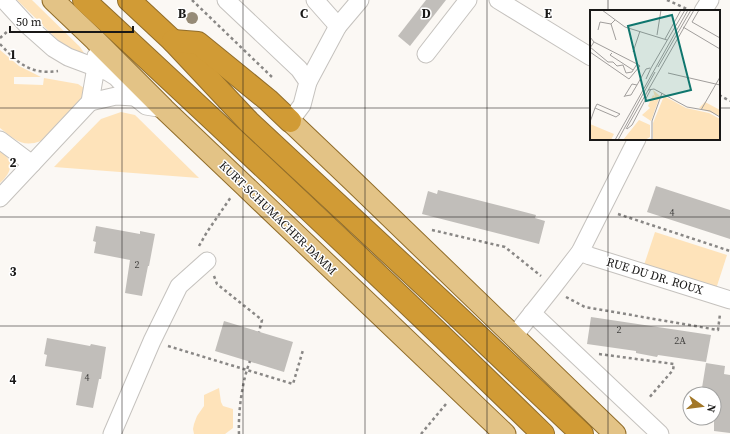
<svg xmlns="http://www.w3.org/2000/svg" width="730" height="434" font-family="'Source Serif 4',serif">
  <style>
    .green { fill: #fee3ba }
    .building { fill: #c1beba }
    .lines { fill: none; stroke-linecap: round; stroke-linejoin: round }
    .minor-casing { stroke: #c5c2be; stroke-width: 19 }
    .major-casing { stroke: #916d2a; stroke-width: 23 }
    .highway-casing { stroke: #916d2a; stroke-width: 24 }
    .path { stroke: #898785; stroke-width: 2.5; stroke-dasharray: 3 3; stroke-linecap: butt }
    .minor { stroke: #fff; stroke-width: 17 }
    .major { stroke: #e3c386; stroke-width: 21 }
    .highway { stroke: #d19b35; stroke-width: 22 }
    .tree { fill: #968b77 }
    .grid { fill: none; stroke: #191817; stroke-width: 1; stroke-opacity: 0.55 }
    .labels { text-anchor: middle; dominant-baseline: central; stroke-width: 3; stroke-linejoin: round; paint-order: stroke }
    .number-label { font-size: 10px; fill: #434240 }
    .street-label { font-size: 12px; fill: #191817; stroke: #fff }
    .inset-road { fill: none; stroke: #a19e9c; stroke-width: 1 }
    .view { fill: #0f766e; fill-opacity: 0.15; stroke: #0f766e; stroke-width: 2 }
    .inset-edge { fill: none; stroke: #191817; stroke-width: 2 }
    .grid-label { font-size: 13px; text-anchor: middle; font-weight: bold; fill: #191817; stroke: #fff; stroke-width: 3; stroke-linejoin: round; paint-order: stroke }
  </style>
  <rect width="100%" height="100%" fill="#fbf8f4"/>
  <g class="green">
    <path d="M 17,0 L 32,0 L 80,47 L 84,53 L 84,55 L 69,51 Z"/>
    <path d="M 0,50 L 19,66 L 41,77 L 14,77 L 14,84 L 43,85 L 44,78 L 78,84 L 87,90 L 84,98 L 41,141 C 22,148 14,139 0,128 Z"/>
    <path d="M 121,112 L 135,115 L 199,178 L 54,167 L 101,119 Z"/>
    <path d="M 0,151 C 15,161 12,172 0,183 Z"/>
    <path d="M 655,232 L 727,255 L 716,289 L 644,265 Z"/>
    <path d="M 219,388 L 221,402 L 223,406 L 233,409 L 233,428 L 225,434 L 194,434 L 193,429 L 194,424 L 197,416 L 204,406 L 204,395 Z"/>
  </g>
  <g class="building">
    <path d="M 426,0 L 446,0 L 410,46 L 398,36 Z"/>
    <path d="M 656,186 L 730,210 L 730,239 L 647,212 Z"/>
    <path d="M 438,190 L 536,215 L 535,218 L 545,221 L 539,244 L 422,214 L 428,191 L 437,194 Z"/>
    <path d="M 96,226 L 140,234 L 140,231 L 155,234 L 149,266 L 148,266 L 142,296 L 125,293 L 130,260 L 94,253 L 96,242 L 93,241 Z"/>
    <path d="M 591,317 L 711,335 L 706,362 L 658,355 L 657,357 L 636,353 L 636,351 L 587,344 Z"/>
    <path d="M 224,321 L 293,342 L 284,372 L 215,351 Z"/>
    <path d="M 47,338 L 90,346 L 91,344 L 106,347 L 101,379 L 99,379 L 93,408 L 76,405 L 82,372 L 45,366 L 47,355 L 44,354 Z"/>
    <path d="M 706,363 L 725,366 L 724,374 L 730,375 L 730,433 L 714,431 L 714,394 L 701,394 Z"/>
  </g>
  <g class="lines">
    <g class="minor-casing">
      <g id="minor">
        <path d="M 4,0 L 26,24 L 53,48 L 68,57 L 108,72 L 116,77 L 135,97 L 146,106 L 164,109"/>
        <path d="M 226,0 L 299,69 L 308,82 L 302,105 L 290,121"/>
        <path d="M 315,0 L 338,26 L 360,0"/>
        <path d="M 498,0 L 591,57"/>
        <path d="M 703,11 L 710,0"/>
        <path d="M 426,54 L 468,0"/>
        <path d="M 308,82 L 338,26"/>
        <path d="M 90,102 L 116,96 L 135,97"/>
        <path d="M 0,140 L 32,164"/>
        <path d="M 0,198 L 90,102 L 96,67 L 96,56"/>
        <path d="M 580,252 L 590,256 L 730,300"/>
        <path d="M 532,313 L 660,434"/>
        <path d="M 514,336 L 553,287 L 580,252 L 637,139"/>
        <path d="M 112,434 L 152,341 L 179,286 L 207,261"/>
      </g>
    </g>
    <g class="major-casing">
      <g id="major">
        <path d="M 53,0 L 95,40 L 164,109 L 245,186 L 505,434"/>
        <path d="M 290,121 L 354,182 L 615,434"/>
      </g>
    </g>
    <g class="highway-casing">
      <g id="highway">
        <path d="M 84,0 C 239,143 392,287 543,434"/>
        <path d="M 129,0 L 173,41 L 249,122 L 452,311 L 582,434"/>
        <path d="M 173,41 L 198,43 L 268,100 L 290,121"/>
      </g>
    </g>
    <g class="path">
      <path d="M 192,0 L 274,79"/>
      <path d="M 667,0 L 687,9"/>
      <path d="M 0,38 L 9,30"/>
      <path d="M 0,44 C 18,63 30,75 58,71"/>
      <path d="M 719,95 L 730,101"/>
      <path d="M 618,214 L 730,251"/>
      <path d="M 432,230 L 505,247 L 541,276"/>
      <path d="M 199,246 L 207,232 L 231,197"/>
      <path d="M 214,276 L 217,284 L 262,320 L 259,332"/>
      <path d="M 566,297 L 585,307 L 718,330 L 720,314"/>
      <path d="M 168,346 L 293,384 L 303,350"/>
      <path d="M 599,354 L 674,364 L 673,370 L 648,399"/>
      <path d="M 239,434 C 238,413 242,381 250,361"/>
      <path d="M 421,434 L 446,404"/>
    </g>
    <use href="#minor" class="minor"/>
    <use href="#major" class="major"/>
    <use href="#highway" class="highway"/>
  </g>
  <circle class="tree" cx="192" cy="18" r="6"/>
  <path class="grid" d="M 122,0 L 122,434M 243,0 L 243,434M 365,0 L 365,434M 487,0 L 487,434M 608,0 L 608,11M 0,108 L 591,108M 719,108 L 730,108M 608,139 L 608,434M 0,217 L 730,217M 0,326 L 730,326"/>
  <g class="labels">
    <g class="number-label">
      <text x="672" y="212">4</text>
      <text x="137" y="264">2</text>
      <text x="619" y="329">2</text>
      <text x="680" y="340">2A</text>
      <text x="87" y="377">4</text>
    </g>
    <g class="street-label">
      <text transform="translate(278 218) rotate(44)">KURT-SCHUMACHER-DAMM</text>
      <text transform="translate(655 276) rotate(17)">RUE DU DR. ROUX</text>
    </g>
  </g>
  <g transform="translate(590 10)">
    <rect width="130" height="130" fill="#fbf8f4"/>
    <path d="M 63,80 L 70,86 L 61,111 L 52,105 L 60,98 L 58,96 L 63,85 L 65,87 ZM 74,86 L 96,98 L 119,103 L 130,109 L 130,130 L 63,130 L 63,113 ZM 115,92 L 130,100 L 130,106 L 109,98 ZM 49,110 L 60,115 L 60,127 L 55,130 L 33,130 ZM 0,114 L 24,124 L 21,130 L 0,130 Z" fill="#fee3ba"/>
    <path class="inset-road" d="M 12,0 L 35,17 L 77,30M 109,0 L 102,12 L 130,28M 21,14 L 26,30M 93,17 L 130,39M 8,20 L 10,12 L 21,14 L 25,10M 67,25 L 71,0M 0,27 L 4,32 L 0,38M 75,29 L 91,0M 0,37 L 18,52 L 23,52 L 27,56 L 33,55 L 36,63 L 42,62 L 47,54 L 4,32M 0,42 L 39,69 L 50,56 L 47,54M 43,42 L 50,21M 22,43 L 20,45 L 43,60M 68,57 L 101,0M 61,58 L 95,0M 78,63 L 130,75M 56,69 L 61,58M 58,80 L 64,79 L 97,97 L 120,101 L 130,107M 35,86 L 41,85 L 47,75M 34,87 L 42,74 L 47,75 L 56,59 L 60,58M 111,100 L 130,67M 0,112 L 5,98 L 26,107 L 30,104 L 7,94 L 5,98M 36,119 L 104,0M 37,119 L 42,115 L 61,79M 25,130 L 98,0M 28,130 L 65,62M 62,130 L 62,111 L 72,83"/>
    <path class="view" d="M 82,5 L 101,80 L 56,91 L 38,16 Z"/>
    <rect width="130" height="130" class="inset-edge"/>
  </g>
  <g class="grid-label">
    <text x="182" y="18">B</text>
    <text x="304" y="18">C</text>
    <text x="426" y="18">D</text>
    <text x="548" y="18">E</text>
    <text x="13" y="59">1</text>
    <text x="13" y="167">2</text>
    <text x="13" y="276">3</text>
    <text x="13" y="384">4</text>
  </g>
  <g transform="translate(702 406) rotate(104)"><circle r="19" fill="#ffffff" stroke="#a3a3a2"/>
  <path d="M0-3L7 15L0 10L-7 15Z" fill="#a27727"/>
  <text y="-6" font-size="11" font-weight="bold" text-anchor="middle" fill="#191817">N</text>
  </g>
  <path d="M10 26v6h123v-6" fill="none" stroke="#191817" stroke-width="2"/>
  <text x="16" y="26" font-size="12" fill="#191817" stroke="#ffffff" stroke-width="3" paint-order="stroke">50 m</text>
</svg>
